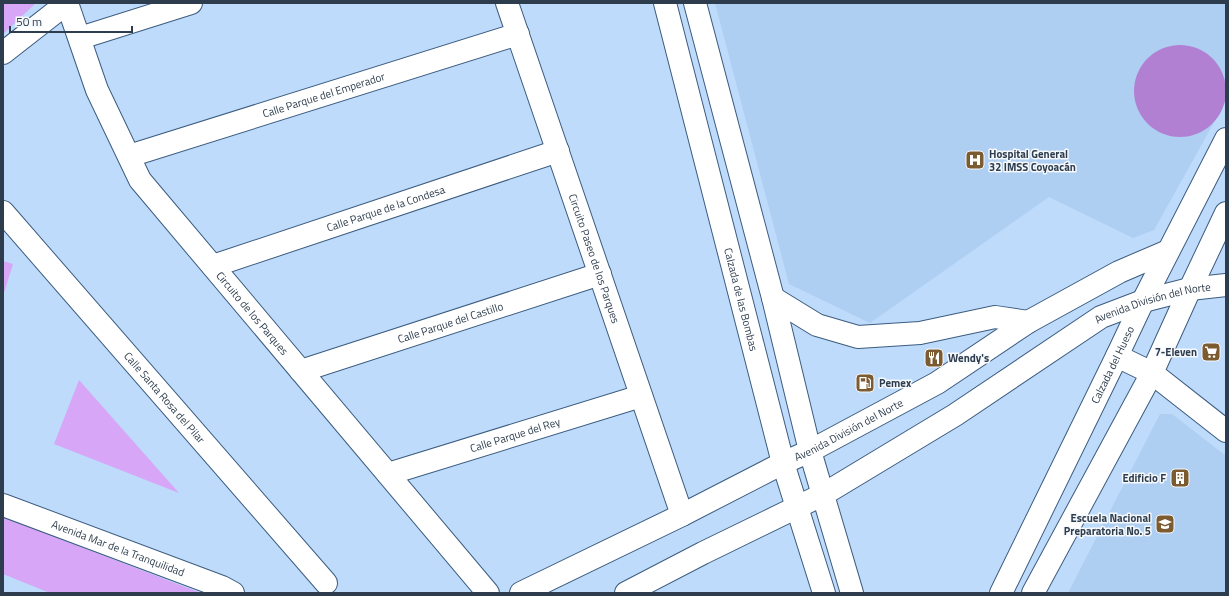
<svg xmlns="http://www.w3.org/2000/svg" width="1229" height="596" font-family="'Titillium Web',sans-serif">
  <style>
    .built { fill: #aecef2 }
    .green { fill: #d7a6f7 }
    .forest { fill: #b280d3 }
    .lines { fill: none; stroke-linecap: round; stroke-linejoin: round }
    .minor-casing { stroke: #3c5c7f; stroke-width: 24 }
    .major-casing { stroke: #3c5c7f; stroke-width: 24 }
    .minor { stroke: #fff; stroke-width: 22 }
    .major { stroke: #fff; stroke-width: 22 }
    .labels { text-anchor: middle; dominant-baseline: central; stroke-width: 3; stroke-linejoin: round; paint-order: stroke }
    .street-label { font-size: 11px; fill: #2e3d4d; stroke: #f6f9fd }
    .poi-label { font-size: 11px; font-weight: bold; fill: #2e3d4d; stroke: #f6f9fd; text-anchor: start }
  </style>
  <rect width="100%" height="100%" fill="#bedbfc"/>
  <g class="built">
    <path d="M 715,3 L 1226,3 L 1226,101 L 1154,230 L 1133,238 L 1049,197 L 870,323 L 789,284 Z"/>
    <path d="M 1160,414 L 1172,414 L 1226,456 L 1226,593 L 1068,593 Z"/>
  </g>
  <g class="green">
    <path d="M 3,3 L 36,3 L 3,34 Z"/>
    <path d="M 3,261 L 13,264 L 3,296 Z"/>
    <path d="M 79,380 L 179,493 L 54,444 Z"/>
    <path d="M 3,517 L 201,593 L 50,593 L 3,574 Z"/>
  </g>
  <circle class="forest" cx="1180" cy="91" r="46"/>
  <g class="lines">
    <g class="minor-casing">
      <g id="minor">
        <path id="s1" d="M 67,3 L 97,90 L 140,180 L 488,593"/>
        <path id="s2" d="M 507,3 L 682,515"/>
        <path d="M 80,38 L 191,3"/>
        <path d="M 3,53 L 67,3"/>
        <path id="s3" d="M 129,156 L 518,34"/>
        <path id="s4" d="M 3,212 L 326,583"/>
        <path id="s5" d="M 213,266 L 558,151"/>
        <path d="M 1117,356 L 1152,373 L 1226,431"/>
        <path id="s6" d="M 301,371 L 600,274"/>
        <path id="s7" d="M 388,474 L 641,396"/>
        <path id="s8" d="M 3,505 L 222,587 L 233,593"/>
      </g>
    </g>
    <g class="major-casing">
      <g id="major">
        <path id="s9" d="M 665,3 L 783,463 L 824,593"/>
        <path d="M 695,3 L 773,298 L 810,451 L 852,593"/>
        <path d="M 773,298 L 817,325 L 858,337 L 920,333 L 995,317 L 1028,322"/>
        <path id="s10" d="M 521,593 L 682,515 L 783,463 L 810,451 L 937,383 L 1028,322 L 1119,272 L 1168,251"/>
        <path id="s11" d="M 626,593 L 703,553 L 824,494 L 955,415 L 1101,317 L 1143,301 L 1190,289 L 1226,285"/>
        <path id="s12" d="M 1001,593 L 1117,356 L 1143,301 L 1226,139"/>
        <path d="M 1033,593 L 1152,373 L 1190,289 L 1226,213"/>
      </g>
    </g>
    <use href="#minor" class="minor"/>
    <use href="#major" class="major"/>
  </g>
  <defs>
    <g id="hospital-square" transform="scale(1)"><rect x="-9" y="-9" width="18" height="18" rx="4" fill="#7c5b31" stroke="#f6f9fd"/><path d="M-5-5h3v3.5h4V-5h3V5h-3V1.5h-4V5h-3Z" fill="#fff"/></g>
    <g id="supermarket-square" transform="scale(1)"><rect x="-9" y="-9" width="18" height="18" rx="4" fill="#7c5b31" stroke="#f6f9fd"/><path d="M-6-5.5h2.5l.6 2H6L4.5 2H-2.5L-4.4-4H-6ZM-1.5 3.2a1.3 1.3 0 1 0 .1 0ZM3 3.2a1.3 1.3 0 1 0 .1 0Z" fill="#fff"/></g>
    <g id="restaurant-square" transform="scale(1)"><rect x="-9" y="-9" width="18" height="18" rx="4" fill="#7c5b31" stroke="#f6f9fd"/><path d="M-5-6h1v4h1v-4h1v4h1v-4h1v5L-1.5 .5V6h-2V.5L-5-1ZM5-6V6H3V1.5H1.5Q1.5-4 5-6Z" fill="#fff"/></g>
    <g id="fuel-square" transform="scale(1)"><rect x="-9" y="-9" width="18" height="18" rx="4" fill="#7c5b31" stroke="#f6f9fd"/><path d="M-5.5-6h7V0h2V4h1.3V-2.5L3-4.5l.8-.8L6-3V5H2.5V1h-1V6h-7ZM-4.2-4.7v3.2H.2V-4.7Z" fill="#fff"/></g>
    <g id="building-square" transform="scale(1)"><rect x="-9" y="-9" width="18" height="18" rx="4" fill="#7c5b31" stroke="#f6f9fd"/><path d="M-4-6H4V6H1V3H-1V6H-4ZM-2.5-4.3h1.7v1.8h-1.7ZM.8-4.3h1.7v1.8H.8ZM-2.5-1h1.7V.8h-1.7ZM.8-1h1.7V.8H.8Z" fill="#fff"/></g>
    <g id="school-square" transform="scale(1)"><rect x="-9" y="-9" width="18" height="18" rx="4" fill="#7c5b31" stroke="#f6f9fd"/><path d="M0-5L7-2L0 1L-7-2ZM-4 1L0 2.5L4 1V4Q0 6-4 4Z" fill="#fff"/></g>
  </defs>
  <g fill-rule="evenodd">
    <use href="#hospital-square" x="975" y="160"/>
    <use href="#supermarket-square" x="1211" y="352"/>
    <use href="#restaurant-square" x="934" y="358"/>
    <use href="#fuel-square" x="865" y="383"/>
    <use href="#building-square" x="1180" y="478"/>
    <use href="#school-square" x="1165" y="524"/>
  </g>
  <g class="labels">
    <g class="street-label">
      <text stroke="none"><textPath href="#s3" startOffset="204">Calle Parque del Emperador</textPath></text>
      <text stroke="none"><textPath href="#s5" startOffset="182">Calle Parque de la Condesa</textPath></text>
      <text stroke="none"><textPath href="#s2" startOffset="270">Circuito Paseo de los Parques</textPath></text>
      <text stroke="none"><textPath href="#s9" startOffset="306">Calzada de las Bombas</textPath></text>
      <text stroke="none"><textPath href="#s11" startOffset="604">Avenida División del Norte</textPath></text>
      <text stroke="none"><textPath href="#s1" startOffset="366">Circuito de los Parques</textPath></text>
      <text stroke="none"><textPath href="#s6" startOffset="157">Calle Parque del Castillo</textPath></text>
      <text stroke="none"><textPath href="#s12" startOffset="254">Calzada del Hueso</textPath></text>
      <text stroke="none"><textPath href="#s4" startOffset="246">Calle Santa Rosa del Pilar</textPath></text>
      <text stroke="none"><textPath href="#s10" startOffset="366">Avenida División del Norte</textPath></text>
      <text stroke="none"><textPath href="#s7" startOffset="133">Calle Parque del Rey</textPath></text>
      <text stroke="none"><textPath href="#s8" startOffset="123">Avenida Mar de la Tranquilidad</textPath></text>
    </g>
    <g class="poi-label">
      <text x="989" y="154">Hospital General<tspan x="989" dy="13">32 IMSS Coyoacán</tspan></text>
      <text x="1197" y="352" text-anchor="end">7-Eleven</text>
      <text x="948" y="358">Wendy's</text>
      <text x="879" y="383">Pemex</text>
      <text x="1166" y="478" text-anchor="end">Edificio F</text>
      <text x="1151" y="518" text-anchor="end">Escuela Nacional<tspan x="1151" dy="13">Preparatoria No. 5</tspan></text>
    </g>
  </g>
  <rect width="1229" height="596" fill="none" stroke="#2e3d4d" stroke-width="8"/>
  <path d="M10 26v6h122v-6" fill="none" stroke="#2e3d4d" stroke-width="2"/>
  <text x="16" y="26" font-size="12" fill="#2e3d4d" stroke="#f6f9fd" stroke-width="3" paint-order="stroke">50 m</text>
</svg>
